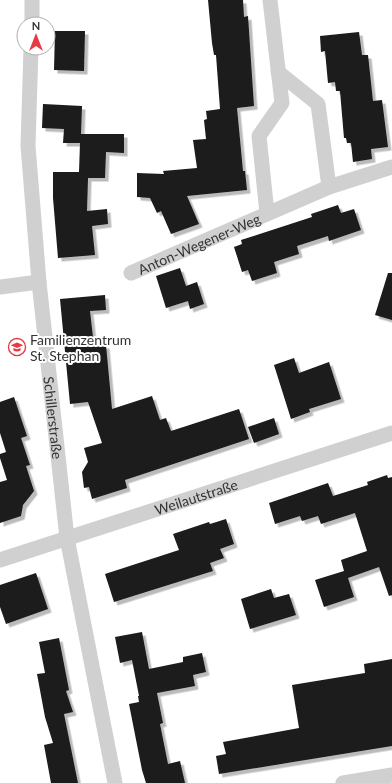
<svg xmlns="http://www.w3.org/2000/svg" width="392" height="783" font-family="Lato,sans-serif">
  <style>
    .building { fill: #1a1a1a; filter: url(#shadow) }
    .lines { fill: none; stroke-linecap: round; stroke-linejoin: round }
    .minor { stroke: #d0d0d0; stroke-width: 15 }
    .labels { text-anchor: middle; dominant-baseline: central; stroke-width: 4; stroke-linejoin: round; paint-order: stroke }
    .street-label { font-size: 14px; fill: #333; stroke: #fff }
    .poi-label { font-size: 14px; fill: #333; stroke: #fff; text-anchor: start }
  </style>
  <defs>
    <filter id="shadow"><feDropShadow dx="3.5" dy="3.5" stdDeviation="0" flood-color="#0004"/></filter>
  </defs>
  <rect width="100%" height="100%" fill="#fff"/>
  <g class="building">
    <path d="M 208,0 L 243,0 L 244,17 L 248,16 L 254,106 L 237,108 L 243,171 L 245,171 L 247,190 L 187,196 L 199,224 L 171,234 L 161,211 L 157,213 L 150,198 L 137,197 L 137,173 L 164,174 L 163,171 L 197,168 L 193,140 L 206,139 L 204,120 L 207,119 L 206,111 L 220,109 L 216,55 L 214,55 L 212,43 Z"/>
    <path d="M 55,31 L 85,31 L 84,71 L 54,70 Z"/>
    <path d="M 359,32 L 362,55 L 368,55 L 373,101 L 382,100 L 388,147 L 371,149 L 372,159 L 353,162 L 351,143 L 347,143 L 346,138 L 344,138 L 340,91 L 336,91 L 335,82 L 328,83 L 325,51 L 321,52 L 320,36 Z"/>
    <path d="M 43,104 L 82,106 L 81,134 L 124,134 L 124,153 L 106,152 L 105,178 L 88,178 L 87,211 L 107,209 L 108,224 L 92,226 L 95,255 L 58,258 L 53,198 L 53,172 L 79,172 L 80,143 L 63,143 L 64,129 L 42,128 Z"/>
    <path d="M 338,205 L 341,213 L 354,209 L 361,230 L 329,241 L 328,236 L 297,246 L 299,254 L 274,262 L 277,273 L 252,281 L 248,270 L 242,272 L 234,247 L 242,244 L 241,240 L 312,217 L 311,214 Z"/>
    <path d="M 180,268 L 186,286 L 197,282 L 204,304 L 190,309 L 188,301 L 166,308 L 156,276 Z"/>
    <path d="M 388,273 L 392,273 L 392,320 L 375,315 Z"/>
    <path d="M 105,295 L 106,310 L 90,311 L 94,346 L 106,345 L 112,409 L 152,396 L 160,420 L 166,418 L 171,431 L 239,409 L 249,439 L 125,480 L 127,488 L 92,499 L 89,487 L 84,488 L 82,472 L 88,462 L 84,448 L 102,443 L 88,402 L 70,404 L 60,299 Z"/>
    <path d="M 294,358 L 299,373 L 329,362 L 341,399 L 309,409 L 310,412 L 291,419 L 274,365 Z"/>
    <path d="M 14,397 L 27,436 L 21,438 L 30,465 L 26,466 L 34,491 L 23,505 L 21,516 L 0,523 L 0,482 L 7,480 L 0,458 L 0,454 L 6,452 L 0,433 L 0,402 Z"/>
    <path d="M 274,418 L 279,434 L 254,443 L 248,427 Z"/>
    <path d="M 387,475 L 388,478 L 392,477 L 392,595 L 389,596 L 379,567 L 348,578 L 354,597 L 324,607 L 315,580 L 344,571 L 341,560 L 367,551 L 355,513 L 321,524 L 318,516 L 302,521 L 300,516 L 275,524 L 269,503 L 328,483 L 333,496 L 368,485 L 367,482 Z"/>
    <path d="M 226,519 L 234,544 L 220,549 L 224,558 L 210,563 L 213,571 L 114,602 L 105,574 L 179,550 L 173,534 L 209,522 L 210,524 Z"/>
    <path d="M 36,573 L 48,609 L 6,624 L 0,607 L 0,585 Z"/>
    <path d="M 271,589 L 274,598 L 289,594 L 296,615 L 250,629 L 241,599 Z"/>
    <path d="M 142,632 L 149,669 L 183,662 L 183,657 L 202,653 L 206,672 L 193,675 L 195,686 L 157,693 L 163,723 L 160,724 L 168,764 L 180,761 L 185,783 L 146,783 L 142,770 L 129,704 L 139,702 L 138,696 L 139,696 L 132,660 L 120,663 L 115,637 Z"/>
    <path d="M 59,638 L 69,690 L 66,691 L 73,712 L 64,714 L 78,783 L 51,783 L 44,745 L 53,743 L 45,717 L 37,674 L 45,673 L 39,642 Z"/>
    <path d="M 392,659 L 392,746 L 219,774 L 216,756 L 226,754 L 223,742 L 299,728 L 292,685 L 365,673 L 364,664 Z"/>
  </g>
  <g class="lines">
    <g class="minor">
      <path d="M 32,24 L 32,0"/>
      <path id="s1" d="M 31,48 L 28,146 L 39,282 L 67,538 L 115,783"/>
      <path d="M 278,72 L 318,104 L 329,187"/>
      <path d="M 267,213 L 259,136 L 282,103 L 270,0"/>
      <path id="s2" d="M 131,273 L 329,187 L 392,167"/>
      <path d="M 0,287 L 39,282"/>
      <path id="s3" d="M 0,560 L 392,433"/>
      <path d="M 343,783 L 392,775"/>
    </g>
  </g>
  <defs>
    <g id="school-ring" transform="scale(0.9)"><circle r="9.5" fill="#fff" stroke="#e63946" stroke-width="1.5"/><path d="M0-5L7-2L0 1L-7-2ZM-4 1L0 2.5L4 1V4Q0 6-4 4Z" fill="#e63946"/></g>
  </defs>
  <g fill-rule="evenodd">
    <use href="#school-ring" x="17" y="347"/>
  </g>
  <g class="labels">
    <g class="street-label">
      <text stroke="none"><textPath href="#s2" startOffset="74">Anton-Wegener-Weg</textPath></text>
      <text stroke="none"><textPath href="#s1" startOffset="371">Schillerstraße</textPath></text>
      <text stroke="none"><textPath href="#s3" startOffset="206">Weilautstraße</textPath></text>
    </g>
    <g class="poi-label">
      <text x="30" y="339">Familienzentrum<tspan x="30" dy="16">St. Stephan</tspan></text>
    </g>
  </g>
  <g transform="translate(36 36)"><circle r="19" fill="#ffffff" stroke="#adadad"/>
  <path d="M0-3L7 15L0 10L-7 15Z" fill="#e63946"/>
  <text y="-6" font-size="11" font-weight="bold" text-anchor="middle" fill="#333333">N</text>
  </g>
</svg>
